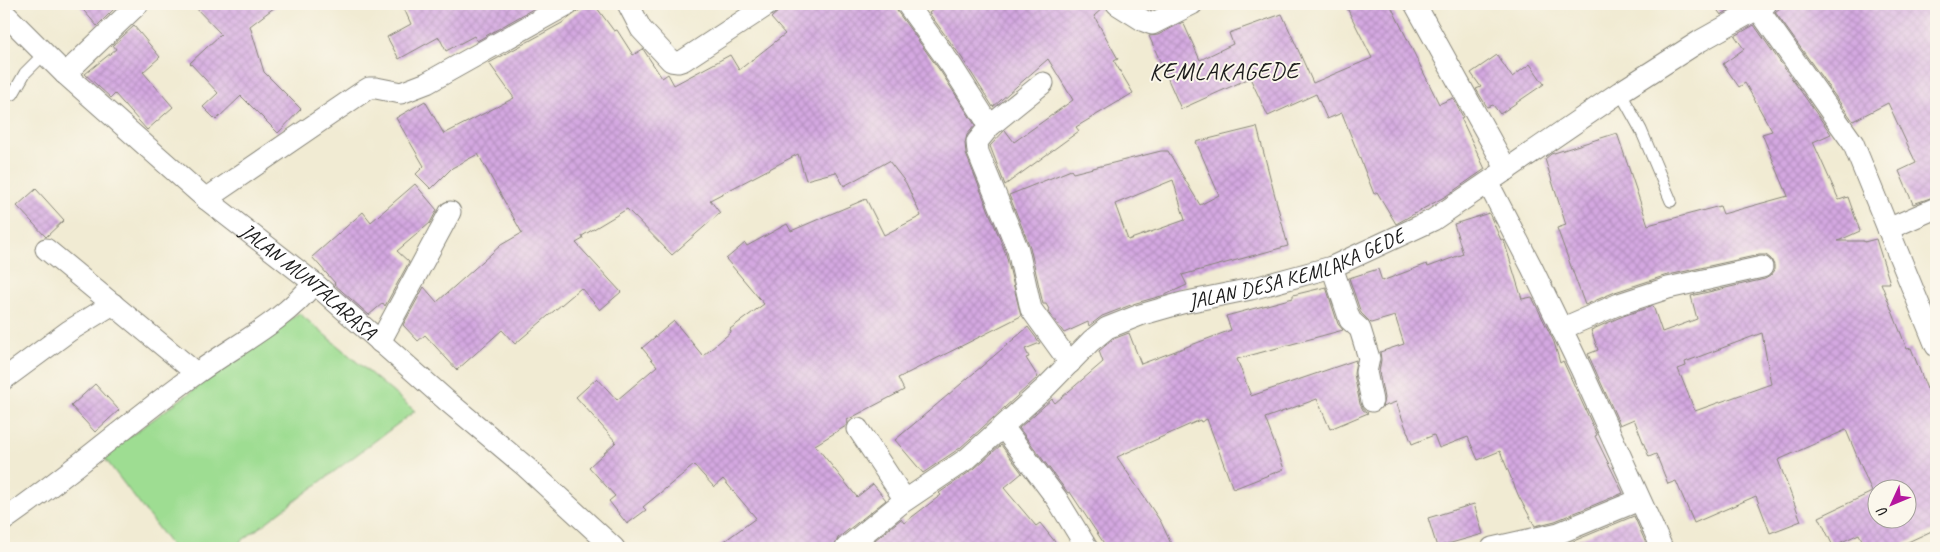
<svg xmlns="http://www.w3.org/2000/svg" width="1940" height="552" font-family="Caveat,sans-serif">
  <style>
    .grass { fill: #9edd92; stroke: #5d7c57 }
    .building { fill: url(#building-cross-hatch); fill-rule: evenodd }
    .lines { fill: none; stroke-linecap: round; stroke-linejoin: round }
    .lane-casing { stroke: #868478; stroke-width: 13 }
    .street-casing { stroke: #868478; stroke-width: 23 }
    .lane { stroke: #fff; stroke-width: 11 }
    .street { stroke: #fff; stroke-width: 21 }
    .labels { text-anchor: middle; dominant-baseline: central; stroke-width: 4; stroke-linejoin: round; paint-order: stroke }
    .street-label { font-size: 21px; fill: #1c1c1c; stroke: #fbf7ec }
    .quarter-label { font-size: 24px; letter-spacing: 1px; fill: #1c1c1c; stroke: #fbf7ec }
  </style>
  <defs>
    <pattern id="building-cross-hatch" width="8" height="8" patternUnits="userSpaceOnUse" patternTransform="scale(1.25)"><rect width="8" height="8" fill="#d4a8e1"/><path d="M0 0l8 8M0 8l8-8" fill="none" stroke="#b590c0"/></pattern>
  </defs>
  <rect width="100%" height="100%" fill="#fbf7ec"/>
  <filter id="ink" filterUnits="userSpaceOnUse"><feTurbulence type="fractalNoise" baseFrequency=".02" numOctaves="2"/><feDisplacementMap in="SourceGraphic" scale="10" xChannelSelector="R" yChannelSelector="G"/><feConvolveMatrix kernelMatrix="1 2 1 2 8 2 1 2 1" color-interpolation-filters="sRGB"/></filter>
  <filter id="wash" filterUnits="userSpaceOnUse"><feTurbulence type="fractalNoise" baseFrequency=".0096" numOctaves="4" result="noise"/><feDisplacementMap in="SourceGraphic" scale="20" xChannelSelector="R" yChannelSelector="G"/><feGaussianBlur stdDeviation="1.12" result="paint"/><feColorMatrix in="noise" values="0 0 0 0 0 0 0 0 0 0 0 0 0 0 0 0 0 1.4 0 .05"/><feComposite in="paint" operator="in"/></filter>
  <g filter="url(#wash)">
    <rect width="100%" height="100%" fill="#f1ebd3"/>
    <path class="grass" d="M 299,313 L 415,411 L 232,548 L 173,548 L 103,456 Z"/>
    <g id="blocks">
      <g class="building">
        <path d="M 78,4 L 115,4 L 117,6 L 97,26 Z"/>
        <path d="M 192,4 L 279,4 L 250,26 L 264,72 L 301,109 L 278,133 L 241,96 L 216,120 L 203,107 L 218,93 L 190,63 L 221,34 Z"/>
        <path d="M 402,4 L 539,4 L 540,5 L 477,41 L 474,36 L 446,51 L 439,37 L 399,59 L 387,37 L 411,24 Z"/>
        <path d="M 588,4 L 594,4 L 614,31 L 617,30 L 633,55 L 643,49 L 662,78 L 668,74 L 674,85 L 730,55 L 739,70 L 785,34 L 771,18 L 780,10 L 782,4 L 895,4 L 897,11 L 941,72 L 975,125 L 967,135 L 965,143 L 966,154 L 1006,254 L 1021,316 L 898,378 L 904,390 L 847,420 L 848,422 L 846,426 L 815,445 L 857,497 L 873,484 L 886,500 L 838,538 L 834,548 L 715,548 L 756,518 L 723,479 L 714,487 L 694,465 L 643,507 L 646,510 L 627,524 L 609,501 L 615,496 L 589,467 L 616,442 L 576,397 L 597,378 L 617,400 L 657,366 L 642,348 L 674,321 L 703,356 L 731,332 L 730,329 L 764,304 L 726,259 L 745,243 L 747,246 L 787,224 L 791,231 L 866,199 L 884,235 L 921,216 L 906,183 L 889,161 L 844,186 L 836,172 L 806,180 L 798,154 L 710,200 L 720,213 L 672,255 L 627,209 L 582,236 L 583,239 L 576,243 L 621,292 L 600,310 L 581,288 L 515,344 L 502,330 L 457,370 L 425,335 L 418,341 L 403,325 L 424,287 L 437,302 L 501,245 L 522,233 L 478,154 L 452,168 L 431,189 L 416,174 L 424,166 L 396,118 L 425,101 L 444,134 L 514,98 L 489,63 L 562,23 Z"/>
        <path d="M 940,4 L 1105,4 L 1105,6 L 1094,16 L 1118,59 L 1114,61 L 1133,93 L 1076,127 L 1079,131 L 1005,185 L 990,146 L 1005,130 L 1014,142 L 1073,100 L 1048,59 L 993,107 L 962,58 L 929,13 Z"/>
        <path d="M 1140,4 L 1165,4 L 1151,10 Z"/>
        <path d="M 1345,4 L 1390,4 L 1439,104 L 1453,98 L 1463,117 L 1461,118 L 1485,169 L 1446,196 L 1396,224 L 1377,192 L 1374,194 L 1342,113 L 1327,119 L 1316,94 L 1268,116 L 1250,78 L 1181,109 L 1149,36 L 1158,35 L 1183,22 L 1200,60 L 1233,44 L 1229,33 L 1282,14 L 1313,83 L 1372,58 Z"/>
        <path d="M 1713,4 L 1737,4 L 1738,5 L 1721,15 Z"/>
        <path d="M 1785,4 L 1936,4 L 1936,196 L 1913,204 L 1899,171 L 1916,163 L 1888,103 L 1853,121 L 1775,12 Z"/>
        <path d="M 1754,25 L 1831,134 L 1813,142 L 1839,200 L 1848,197 L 1860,231 L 1838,241 L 1864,241 L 1864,242 L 1876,239 L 1890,283 L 1881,283 L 1907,349 L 1911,348 L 1927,389 L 1929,388 L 1936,406 L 1936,529 L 1895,548 L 1866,548 L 1859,534 L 1833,546 L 1819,517 L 1872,492 L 1846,430 L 1778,460 L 1801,521 L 1770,533 L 1756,496 L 1694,523 L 1676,481 L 1668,484 L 1656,454 L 1649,457 L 1634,419 L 1620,425 L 1588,354 L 1598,350 L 1591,330 L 1623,316 L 1653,306 L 1662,332 L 1697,319 L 1691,296 L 1765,279 L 1770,276 L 1774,271 L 1774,265 L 1771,259 L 1766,255 L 1759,255 L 1664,276 L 1615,292 L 1585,305 L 1557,228 L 1566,225 L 1545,159 L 1551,154 L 1617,133 L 1648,225 L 1720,206 L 1723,214 L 1788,196 L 1762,134 L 1772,131 L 1745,83 L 1739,87 L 1723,64 L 1744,49 L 1735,36 ZM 1762,333 L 1771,384 L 1695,411 L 1678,369 L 1686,366 L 1685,362 ZM 1878,490 L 1908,490 L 1908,520 L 1878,520 Z"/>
        <path d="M 134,26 L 160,57 L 143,72 L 173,107 L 147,130 L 115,94 L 111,98 L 85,74 L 116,49 L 113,45 Z"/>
        <path d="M 1497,55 L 1512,77 L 1530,64 L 1544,84 L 1500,114 L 1493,105 L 1487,107 L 1476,89 L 1481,87 L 1471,73 Z"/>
        <path d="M 1257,127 L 1288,246 L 1182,275 L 1187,285 L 1165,295 L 1136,303 L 1102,316 L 1089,326 L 1088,322 L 1064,333 L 1048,311 L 1049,309 L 1046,304 L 1043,304 L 1030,247 L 1009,195 L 1071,170 L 1073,173 L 1161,151 L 1168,151 L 1200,205 L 1219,195 L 1196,142 ZM 1173,180 L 1185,220 L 1128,240 L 1115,204 Z"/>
        <path d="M 415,184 L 437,210 L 430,223 L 397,251 L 409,262 L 385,306 L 383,303 L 369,315 L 334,284 L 335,283 L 312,257 L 363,212 L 371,222 Z"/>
        <path d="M 36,189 L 64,220 L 46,237 L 17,206 Z"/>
        <path d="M 1489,213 L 1501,240 L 1503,239 L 1505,244 L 1522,299 L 1532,297 L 1554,342 L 1560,363 L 1563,361 L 1597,435 L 1595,436 L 1623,493 L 1555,521 L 1535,526 L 1519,497 L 1500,451 L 1478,460 L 1468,437 L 1439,448 L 1434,435 L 1412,444 L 1396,402 L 1382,407 L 1384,398 L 1379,372 L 1381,360 L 1380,352 L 1404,344 L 1395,316 L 1371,323 L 1361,313 L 1349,278 L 1378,269 L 1382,281 L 1427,264 L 1428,267 L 1463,254 L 1454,224 Z"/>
        <path d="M 1326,287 L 1338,324 L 1343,330 L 1237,359 L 1251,396 L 1356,360 L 1354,374 L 1360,404 L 1363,410 L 1368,413 L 1330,429 L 1317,399 L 1265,418 L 1284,469 L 1233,489 L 1207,419 L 1201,422 L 1200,420 L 1117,457 L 1161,522 L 1173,548 L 1107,548 L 1070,492 L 1068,493 L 1019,428 L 1052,399 L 1055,403 L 1103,362 L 1099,351 L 1113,339 L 1129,333 L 1141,364 L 1231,330 L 1226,316 L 1293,298 L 1293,295 Z"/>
        <path d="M 1028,327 L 1040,343 L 1025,349 L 1029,357 L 1026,358 L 1038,377 L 960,448 L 923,473 L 895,440 Z"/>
        <path d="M 95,384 L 119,410 L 95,432 L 71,406 Z"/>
        <path d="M 1001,445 L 1022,473 L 1004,488 L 1036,526 L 1040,523 L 1060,548 L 865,548 L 901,519 L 904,523 L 941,495 L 939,493 L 975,468 Z"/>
        <path d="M 1474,504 L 1483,534 L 1437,547 L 1428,518 Z"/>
        <path d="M 1634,516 L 1648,548 L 1548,548 L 1564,545 Z"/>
      </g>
    </g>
  </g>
  <g filter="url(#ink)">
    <use href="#blocks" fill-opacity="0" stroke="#868478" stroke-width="1"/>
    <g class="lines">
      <g class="lane-casing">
        <g id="lane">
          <path d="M 1620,92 L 1641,130 L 1671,201"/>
          <path d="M 13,94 L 25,73 L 44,54"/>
        </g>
      </g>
      <g class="street-casing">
        <g id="street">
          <path d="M 628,4 L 641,29 L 671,61 L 678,62 L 684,60 L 769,4"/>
          <path d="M 907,4 L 951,65 L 990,126"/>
          <path d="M 1117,4 L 1144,21 L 1152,24 L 1192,4"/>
          <path d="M 1415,4 L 1507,170"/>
          <path d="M 1758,9 L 1853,143 L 1936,346"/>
          <path id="s1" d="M 4,13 L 65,74 L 206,199 L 314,283 L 446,400 L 526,467 L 614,548"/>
          <path d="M 65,74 L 138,4"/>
          <path d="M 1043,83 L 990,126 L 977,142 L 978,152 L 1018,250 L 1031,309 L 1070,363"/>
          <path d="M 1488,183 L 1532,268 L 1581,369 L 1662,548"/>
          <path d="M 206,199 L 364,91 L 369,88 L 376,88 L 401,93 L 427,83 L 568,4"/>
          <path d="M 1888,229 L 1936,208"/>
          <path d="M 46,249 L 196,373"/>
          <path d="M 1332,267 L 1350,320 L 1360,329 L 1369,358 L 1366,372 L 1372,401"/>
          <path d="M 1561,329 L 1619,304 L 1668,288 L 1762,267"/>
          <path d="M 380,342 L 450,212"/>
          <path d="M 4,379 L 69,331 L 113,304"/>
          <path d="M 1003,427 L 1057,499 L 1087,548"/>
          <path d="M 858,429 L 905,500"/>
          <path d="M 4,520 C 71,474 131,420 197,373 C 237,344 283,322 314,283"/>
          <path id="s2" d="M 846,548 L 900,504 L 968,458 L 1045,388 L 1091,341 L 1107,328 L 1140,315 L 1182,303 L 1251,289 L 1332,267 L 1433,220 L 1620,92 L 1700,41 L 1766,4"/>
          <path d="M 1492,548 L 1559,533 L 1639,500"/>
        </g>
      </g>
      <use href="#lane" class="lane"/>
      <use href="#street" class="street"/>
    </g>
  </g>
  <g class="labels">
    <g class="street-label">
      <text stroke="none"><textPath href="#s2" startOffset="541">JALAN DESA KEMLAKA GEDE</textPath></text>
      <text stroke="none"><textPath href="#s1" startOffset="406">JALAN MUNTALARASA</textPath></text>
    </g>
    <g class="quarter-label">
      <text x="1224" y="71">KEMLAKAGEDE</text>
    </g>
  </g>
  <rect width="1940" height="552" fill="none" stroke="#fbf7ec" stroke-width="20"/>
  <g transform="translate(1892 504) rotate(226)"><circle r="24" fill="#fbf7ec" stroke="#a29f99"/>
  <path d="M0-4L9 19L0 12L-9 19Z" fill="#b5179e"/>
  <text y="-8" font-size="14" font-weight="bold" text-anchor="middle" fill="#1c1c1c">U</text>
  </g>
</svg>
